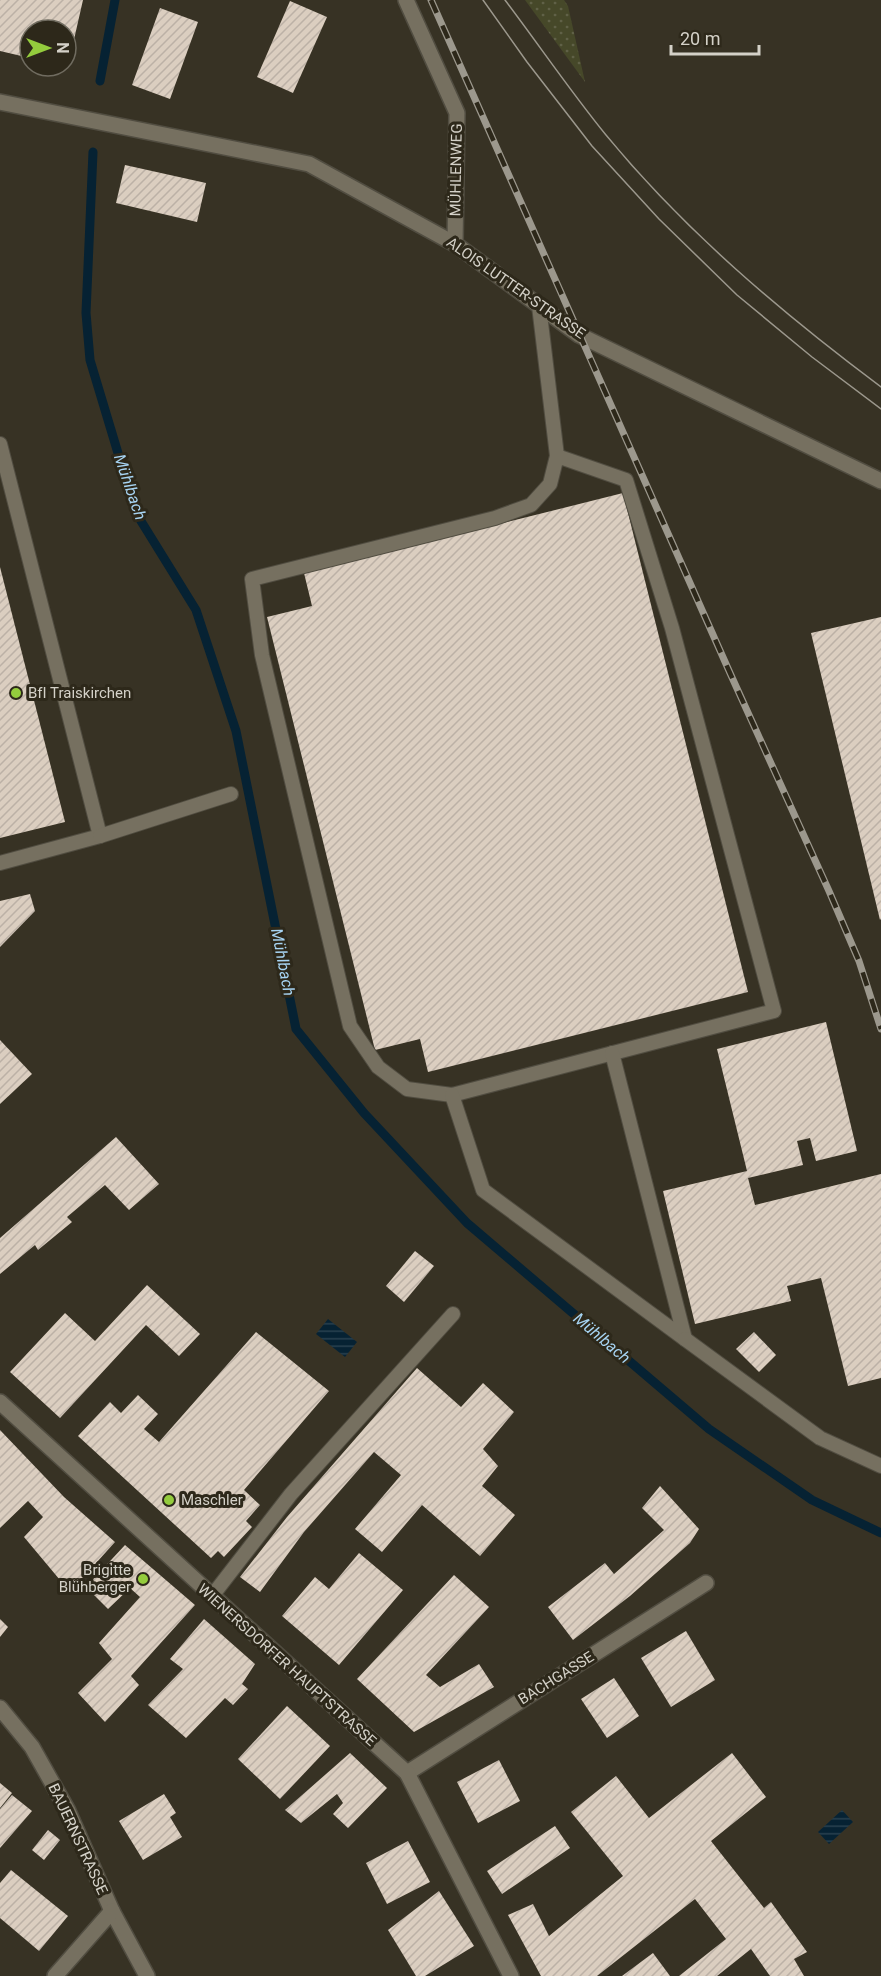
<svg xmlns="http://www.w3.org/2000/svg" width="881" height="1976" font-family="Roboto,sans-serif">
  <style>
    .green { fill: url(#green-dots) }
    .water { fill: url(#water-rules) }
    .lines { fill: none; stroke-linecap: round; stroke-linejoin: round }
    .stream { stroke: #062233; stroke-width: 9 }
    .building { fill: url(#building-hatch) }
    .service-casing { stroke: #514d41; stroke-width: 16 }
    .minor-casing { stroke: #514d41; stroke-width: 18 }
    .tertiary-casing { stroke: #514d41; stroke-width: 18 }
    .service { stroke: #767060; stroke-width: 14 }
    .minor { stroke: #767060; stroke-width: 15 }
    .tertiary { stroke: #767060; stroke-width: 15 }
    .tram { stroke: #9c988d; stroke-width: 1.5 }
    .rail-casing { stroke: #9c988d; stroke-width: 7 }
    .rail { stroke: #2d281a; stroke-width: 4.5; stroke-dasharray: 14; stroke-linecap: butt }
    .poi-dot { fill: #94cc3d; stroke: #2d281a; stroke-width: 2 }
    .labels { text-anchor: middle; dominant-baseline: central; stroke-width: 6; stroke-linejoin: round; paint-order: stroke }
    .street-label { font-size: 15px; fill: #d4d1c8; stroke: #2d281a }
    .poi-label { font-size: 15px; fill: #d4d1c8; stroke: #2d281a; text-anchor: start }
    .water-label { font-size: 16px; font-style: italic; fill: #a7d4f3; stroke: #2d281a }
  </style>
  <defs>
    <pattern id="green-dots" width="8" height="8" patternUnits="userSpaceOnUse" patternTransform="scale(1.5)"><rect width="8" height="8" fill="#464829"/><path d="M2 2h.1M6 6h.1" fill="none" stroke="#606147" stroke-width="1.8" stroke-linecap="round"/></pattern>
    <pattern id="water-rules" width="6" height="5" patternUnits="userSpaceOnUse" patternTransform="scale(1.5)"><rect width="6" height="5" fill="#062233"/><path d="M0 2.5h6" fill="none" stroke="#29414f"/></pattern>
    <pattern id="building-hatch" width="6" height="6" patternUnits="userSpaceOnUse" patternTransform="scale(1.5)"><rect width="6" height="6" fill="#dbcec0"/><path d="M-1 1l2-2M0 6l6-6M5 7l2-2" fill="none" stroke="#bcb1a6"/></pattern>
  </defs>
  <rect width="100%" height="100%" fill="#373224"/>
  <path class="green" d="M 525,0 L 564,0 L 568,6 L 585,82 Z"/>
  <g class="water">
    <path d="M 328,1319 L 357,1342 L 345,1357 L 316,1334 Z"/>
    <path d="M 842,1810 L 853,1822 L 829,1844 L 818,1832 Z"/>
  </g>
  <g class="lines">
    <g class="stream">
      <path d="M 100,81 L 115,0"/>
      <path d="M 93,152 L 86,313 L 90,360 L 136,513 L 196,610 L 236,731 L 296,1029 L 364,1113 L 467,1223 L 709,1429 L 812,1500 L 881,1533"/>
    </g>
  </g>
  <g class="building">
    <path d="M 0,0 L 83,0 L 68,66 L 66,65 L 66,30 L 30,30 L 30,58 L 0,51 Z"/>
    <path d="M 290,1 L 327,17 L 293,93 L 257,77 Z"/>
    <path d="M 160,8 L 198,22 L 170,99 L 132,85 Z"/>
    <path d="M 125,165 L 206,183 L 197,222 L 116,203 Z"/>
    <path d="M 623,493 L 748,992 L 428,1072 L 420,1039 L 375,1050 L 267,617 L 312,606 L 304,573 Z"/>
    <path d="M 0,567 L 65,822 L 0,838 Z"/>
    <path d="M 881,617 L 881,919 L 880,920 L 811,633 Z"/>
    <path d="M 30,894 L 35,911 L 0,947 L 0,901 Z"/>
    <path d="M 826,1022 L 857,1151 L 816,1161 L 810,1138 L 797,1141 L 803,1165 L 748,1178 L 755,1205 L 881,1174 L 881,1378 L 848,1386 L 821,1278 L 787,1286 L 791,1301 L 695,1324 L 663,1191 L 747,1171 L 717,1049 Z"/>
    <path d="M 0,1040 L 32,1074 L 0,1104 Z"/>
    <path d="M 116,1137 L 159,1184 L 129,1210 L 105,1185 L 67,1217 L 72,1222 L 38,1250 L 35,1245 L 0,1274 L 0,1238 Z"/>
    <path d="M 415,1251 L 434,1266 L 404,1302 L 386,1286 Z"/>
    <path d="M 147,1285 L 200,1334 L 179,1356 L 146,1325 L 60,1418 L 10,1372 L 65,1313 L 95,1341 Z"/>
    <path d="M 256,1332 L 329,1391 L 244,1490 L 260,1505 L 246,1521 L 252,1527 L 224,1557 L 218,1551 L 211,1558 L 78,1436 L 110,1402 L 121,1413 L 138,1395 L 158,1414 L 144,1429 L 159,1442 Z"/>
    <path d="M 754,1332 L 776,1355 L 759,1372 L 736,1349 Z"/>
    <path d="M 417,1368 L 461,1407 L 483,1383 L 514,1412 L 483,1449 L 498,1466 L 482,1486 L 515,1515 L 480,1556 L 422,1505 L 382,1552 L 355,1529 L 401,1475 L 374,1452 L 304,1532 L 260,1592 L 240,1577 L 287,1517 Z"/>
    <path d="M 0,1430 L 64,1497 L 115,1542 L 70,1592 L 24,1537 L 43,1517 L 28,1501 L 0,1528 Z"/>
    <path d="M 660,1486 L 699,1529 L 690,1543 L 630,1596 L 573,1640 L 548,1607 L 605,1563 L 614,1574 L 664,1530 L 642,1508 Z"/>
    <path d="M 125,1545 L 195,1605 L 131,1676 L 139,1685 L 105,1722 L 78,1693 L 112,1659 L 99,1643 L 140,1597 L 130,1588 L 108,1609 L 86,1587 Z"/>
    <path d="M 359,1553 L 403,1590 L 339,1665 L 282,1616 L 315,1577 L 329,1589 Z"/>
    <path d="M 454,1575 L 489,1607 L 426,1675 L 440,1687 L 479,1664 L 494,1687 L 414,1732 L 357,1679 Z"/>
    <path d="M 0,1619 L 8,1627 L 0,1637 Z"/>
    <path d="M 204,1619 L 255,1664 L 242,1684 L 248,1689 L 233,1705 L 225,1698 L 186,1738 L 148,1705 L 183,1669 L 170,1659 Z"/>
    <path d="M 686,1631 L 715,1680 L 671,1707 L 641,1658 Z"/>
    <path d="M 614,1678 L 639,1716 L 607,1738 L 581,1699 Z"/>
    <path d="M 287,1706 L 330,1746 L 280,1799 L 238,1759 Z"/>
    <path d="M 350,1753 L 387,1788 L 348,1828 L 333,1814 L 343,1803 L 337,1794 L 301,1823 L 285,1810 Z"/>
    <path d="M 732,1753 L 766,1797 L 711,1841 L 764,1908 L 771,1902 L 807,1952 L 794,1959 L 804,1976 L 770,1976 L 751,1949 L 717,1976 L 679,1976 L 726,1939 L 695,1899 L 597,1976 L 541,1976 L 508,1915 L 533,1904 L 549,1936 L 623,1876 L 571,1812 L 616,1776 L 649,1818 Z"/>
    <path d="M 499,1760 L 520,1801 L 478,1823 L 457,1782 Z"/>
    <path d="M 0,1783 L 12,1793 L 0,1808 Z"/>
    <path d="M 164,1794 L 176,1813 L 170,1817 L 182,1837 L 143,1860 L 119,1821 Z"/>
    <path d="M 12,1795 L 32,1811 L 0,1848 L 0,1809 Z"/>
    <path d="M 555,1826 L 570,1848 L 502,1894 L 487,1871 Z"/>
    <path d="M 48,1830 L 60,1840 L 44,1860 L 32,1850 Z"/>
    <path d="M 408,1841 L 430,1882 L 387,1904 L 366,1863 Z"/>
    <path d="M 11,1870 L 68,1916 L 39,1951 L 0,1918 L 0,1883 Z"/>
    <path d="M 439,1891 L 474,1946 L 425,1976 L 416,1976 L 388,1930 Z"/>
    <path d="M 653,1953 L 670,1976 L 622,1976 Z"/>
  </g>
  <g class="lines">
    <g class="service-casing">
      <g id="service">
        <path d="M 539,306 L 557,456 L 550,484 L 531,505 L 495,518 L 252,579 L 262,655 L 350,1026 L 378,1067 L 407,1089 L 452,1095 L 774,1011 L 672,628 L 626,480 L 557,456"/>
        <path d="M 0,444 L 100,836 L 0,863"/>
        <path d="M 100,836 L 231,794"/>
        <path d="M 452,1095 L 483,1190 L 685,1339 L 612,1053"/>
        <path d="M 685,1339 L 820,1438 L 881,1466"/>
        <path d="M 212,1596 L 291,1494 L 453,1314"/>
      </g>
    </g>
    <g class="minor-casing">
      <g id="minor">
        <path d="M 406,0 L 457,113 L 455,244"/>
        <path d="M 0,102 L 309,164 L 455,244 L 579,335 L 881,481"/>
        <path d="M 0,1708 L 32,1747 L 68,1811 L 112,1911 L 147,1976"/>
        <path d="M 407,1773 L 706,1583"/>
        <path d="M 55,1976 L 112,1911"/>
      </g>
    </g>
    <g class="tertiary-casing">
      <path id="tertiary" d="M 0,1402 L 407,1773 L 511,1976"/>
    </g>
    <use href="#service" class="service"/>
    <use href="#minor" class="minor"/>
    <use href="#tertiary" class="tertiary"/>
    <g class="tram">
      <path d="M 483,0 L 527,62 L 592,146 L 659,219 L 737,295 L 812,357 L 881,409"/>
      <path d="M 505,0 C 539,45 571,92 606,135 C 685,231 782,313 881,387"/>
    </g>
    <g class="rail-casing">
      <path id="rail" d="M 431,0 L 730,673 L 829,891 L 859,961 L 881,1029"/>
    </g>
    <use href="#rail" class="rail"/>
  </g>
  <g class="poi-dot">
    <circle cx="16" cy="693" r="6"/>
    <circle cx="169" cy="1500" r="6"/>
    <circle cx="143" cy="1579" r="6"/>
  </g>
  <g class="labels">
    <g class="street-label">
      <text transform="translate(456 170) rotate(-89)">MÜHLENWEG</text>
      <text transform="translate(516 288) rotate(35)">ALOIS LUTTER-STRASSE</text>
      <text transform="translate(287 1665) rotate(42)">WIENERSDORFER HAUPTSTRASSE</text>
      <text transform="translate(556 1678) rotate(-32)">BACHGASSE</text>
      <text transform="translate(78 1839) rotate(65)">BAUERNSTRASSE</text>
    </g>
    <g class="poi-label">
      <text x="28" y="693">BfI Traiskirchen</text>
      <text x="181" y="1500">Maschler</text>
      <text x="131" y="1570" text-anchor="end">Brigitte<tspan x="131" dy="17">Blühberger</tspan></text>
    </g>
    <g class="water-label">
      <text transform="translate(130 487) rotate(71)">Mühlbach</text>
      <text transform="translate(283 962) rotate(79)">Mühlbach</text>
      <text transform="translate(602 1338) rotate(40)">Mühlbach</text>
    </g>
  </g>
  <g transform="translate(48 48) rotate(90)"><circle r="28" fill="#2d281a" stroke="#706c60" stroke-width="1.5"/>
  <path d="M0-4.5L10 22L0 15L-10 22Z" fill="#94cc3d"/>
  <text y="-9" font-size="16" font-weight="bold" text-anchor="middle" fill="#d4d1c8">N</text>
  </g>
  <path d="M671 45v9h88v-9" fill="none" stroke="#d4d1c8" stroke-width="3"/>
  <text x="680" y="45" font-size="18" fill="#d4d1c8" stroke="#2d281a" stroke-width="4.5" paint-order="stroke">20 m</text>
</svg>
